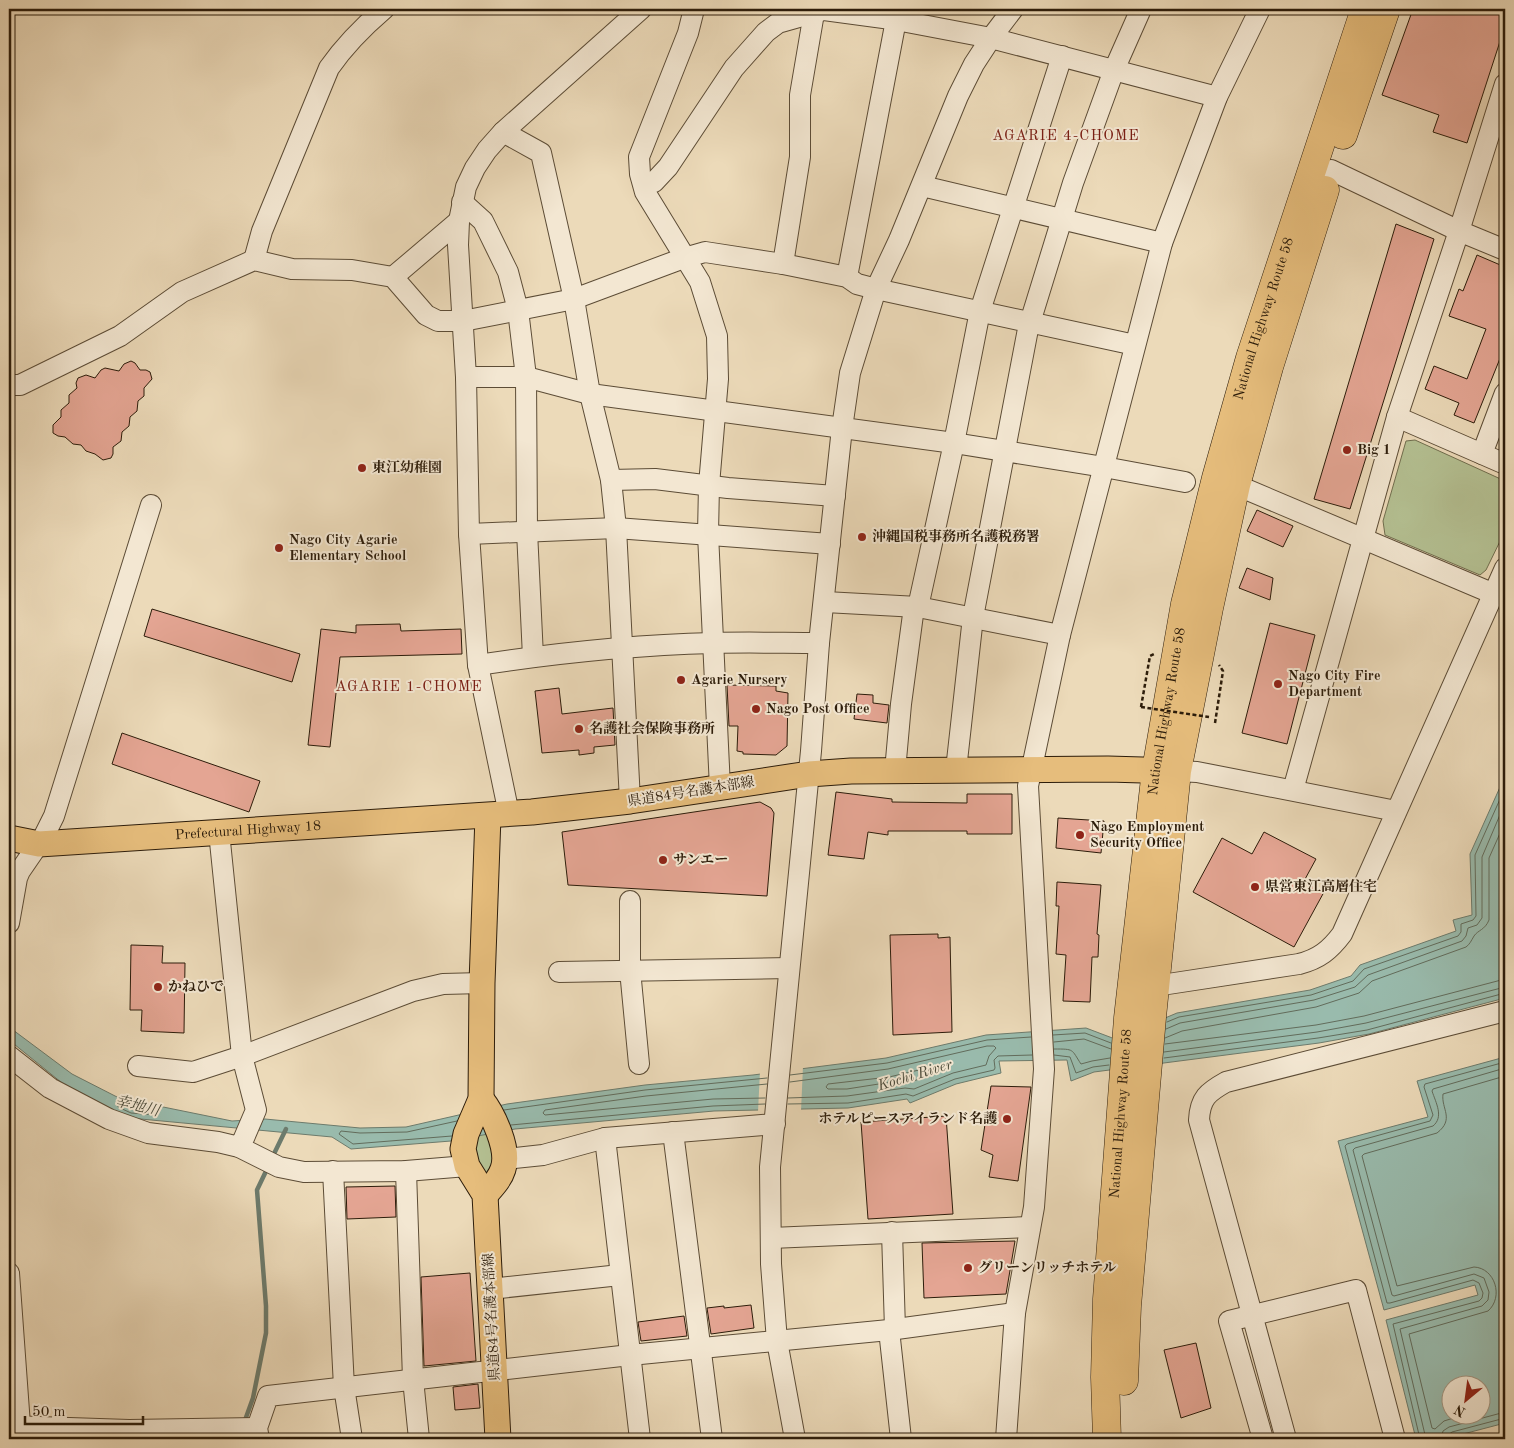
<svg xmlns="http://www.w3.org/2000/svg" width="1514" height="1448" font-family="'Old Standard TT','Noto Serif JP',serif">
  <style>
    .green { fill: #b4c092; stroke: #706e4e }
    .water { fill: #99bbad; stroke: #6d7b6c; fill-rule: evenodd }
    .pier { fill: #ecdab9 }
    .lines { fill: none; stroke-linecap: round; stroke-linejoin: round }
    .shore { stroke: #626c5c; stroke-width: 1 }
    .stream { stroke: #6d7b6c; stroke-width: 4.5 }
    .building { fill: #e4a593; stroke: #2c1c0a }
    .minor-casing { stroke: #5c4c36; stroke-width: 22 }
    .major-casing { stroke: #2c1c0a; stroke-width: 27 }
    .highway-casing { stroke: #2c1c0a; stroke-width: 29 }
    .path { stroke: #2c1c0a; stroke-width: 2.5; stroke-dasharray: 4 2.5; stroke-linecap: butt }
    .minor { stroke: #f3e7d2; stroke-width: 20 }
    .major { stroke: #e6bd7c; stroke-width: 25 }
    .highway { stroke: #e6bd7c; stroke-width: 28 }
    .path-bridge { stroke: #2c1c0a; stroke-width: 2.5; stroke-dasharray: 4 2.5; stroke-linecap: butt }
    .poi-dot { fill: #8f2418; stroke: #f3e7d2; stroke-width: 2 }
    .labels { text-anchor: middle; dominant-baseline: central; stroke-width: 4; stroke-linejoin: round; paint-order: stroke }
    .street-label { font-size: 14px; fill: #2c1c0a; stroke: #f3e7d2 }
    .poi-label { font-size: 14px; font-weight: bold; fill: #2c1c0a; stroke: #f3e7d2; text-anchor: start }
    .neighbourhood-label { font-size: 15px; letter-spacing: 1px; fill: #7a1f14; stroke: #f3e7d2 }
    .water-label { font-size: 15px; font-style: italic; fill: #4d4c3b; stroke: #f3e7d2 }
  </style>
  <rect width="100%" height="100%" fill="#ecdab9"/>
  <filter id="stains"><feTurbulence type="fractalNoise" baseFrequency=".004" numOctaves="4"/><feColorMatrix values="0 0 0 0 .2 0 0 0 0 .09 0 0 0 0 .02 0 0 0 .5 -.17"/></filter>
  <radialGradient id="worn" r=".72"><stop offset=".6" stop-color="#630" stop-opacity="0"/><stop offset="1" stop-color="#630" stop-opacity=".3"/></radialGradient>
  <g class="green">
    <path d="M 1415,440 L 1505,481 L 1505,531 L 1486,570 L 1480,575 L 1385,535 L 1383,521 L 1406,441 Z"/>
    <path d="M 485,1123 L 501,1155 L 487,1179 L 469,1143 Z"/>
  </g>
  <g class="water">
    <path d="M 1505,776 L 1505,998 L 1369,1034 L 1319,1043 L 1094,1072 L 1071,1081 L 1067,1060 L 999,1061 L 1001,1073 L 956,1084 L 910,1103 L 907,1099 L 848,1108 L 714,1111 L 515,1129 L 451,1141 L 351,1149 L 332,1137 L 130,1118 L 67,1087 L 9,1040 L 9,1027 L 72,1074 L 119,1098 L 232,1121 L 265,1119 L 360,1128 L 406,1127 L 507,1104 L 645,1085 L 753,1075 L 886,1058 L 986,1035 L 1086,1028 L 1115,1039 L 1177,1013 L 1310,990 L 1351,976 L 1360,965 L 1456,931 L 1453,920 L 1472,915 L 1470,854 Z"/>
    <path d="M 1505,1057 L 1505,1423 L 1444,1439 L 1416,1439 L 1386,1320 L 1478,1295 L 1475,1285 L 1384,1310 L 1338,1141 L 1428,1117 L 1417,1081 ZM 1452,1386 L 1482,1386 L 1482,1416 L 1452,1416 Z"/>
  </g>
  <path class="pier" d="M 803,1066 L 801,1111 L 758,1112 L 760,1071 Z"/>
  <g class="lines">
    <g class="shore">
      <path d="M 1167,1022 L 1179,1017 L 1311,995 L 1353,981 L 1364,969 L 1458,936 L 1461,932 L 1461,924 L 1473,920 L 1476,916 L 1475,855 L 1505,788"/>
      <path d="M 1166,1029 L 1180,1023 L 1314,1000 L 1355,987 L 1368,975 L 1462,941 L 1466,936 L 1468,928 L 1477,925 L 1482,918 L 1482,857 L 1505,803"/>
      <path d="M 1053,1035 L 1085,1033 L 1111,1043"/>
      <path d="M 1165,1038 L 1182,1031 L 1316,1007 L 1359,993 L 1372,981 L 1466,947 C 1470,944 1471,941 1474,936 C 1478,930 1485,930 1489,920 L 1489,858 L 1505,822"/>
      <path d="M 1054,1042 L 1084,1039 L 1111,1049"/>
      <path d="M 1165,1044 L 1316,1025 L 1364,1016 L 1505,979"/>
      <path d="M 1054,1049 C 1075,1049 1071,1049 1081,1064 L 1092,1061 L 1110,1058"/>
      <path d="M 1164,1052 L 1317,1032 L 1366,1023 L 1505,987"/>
      <path d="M 1054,1055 L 1070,1057 L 1076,1073 L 1093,1067 L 1109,1065"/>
      <path d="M 1164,1058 L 1318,1038 L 1367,1030 L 1505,993"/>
      <path d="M 941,1065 L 944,1066 L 943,1069 L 914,1081 L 904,1080 L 847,1089 L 828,1089 L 826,1087 L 828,1084 L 889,1077 Z"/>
      <path d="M 790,1075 L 887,1063 L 987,1040 L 1031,1037"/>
      <path d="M 765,1098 L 713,1099 L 545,1115 L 543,1113 L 545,1110 L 646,1096 L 767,1084"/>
      <path d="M 788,1098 L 847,1096 L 905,1088 L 914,1089 L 953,1073 L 986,1065 L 989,1056 L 996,1048 L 994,1046 L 987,1046 L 888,1069 L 790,1082"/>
      <path d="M 121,1103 L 157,1110 L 158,1114 L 156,1115 L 131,1113 L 118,1107 L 118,1104 Z"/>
      <path d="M 788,1104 L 848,1103 L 906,1094 L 913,1096 L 955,1079 L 994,1070 L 995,1068 L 994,1060 L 998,1056 L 1032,1055"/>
      <path d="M 504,1110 L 645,1090 L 767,1078"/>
      <path d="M 511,1125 L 713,1106 L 765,1104"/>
      <path d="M 452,1136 L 353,1144 L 339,1134 L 341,1131 L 360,1133 L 407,1132 L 457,1121"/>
      <path d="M 1460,1416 L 1444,1421 L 1435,1429 L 1432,1428 L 1409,1334 L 1488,1311 C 1504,1297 1495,1268 1474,1267 L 1397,1286 L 1362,1156 L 1364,1154 L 1437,1133 C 1455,1119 1441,1109 1443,1094 L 1505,1076"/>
      <path d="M 1420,1439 L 1393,1324 L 1479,1301 L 1482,1298 L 1483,1293 L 1479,1283 L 1473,1280 L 1390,1303 L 1387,1303 L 1345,1146 L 1347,1144 L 1430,1121 L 1433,1115 L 1424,1087 L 1425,1084 L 1505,1062"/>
      <path d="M 1426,1439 L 1400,1329 L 1482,1306 L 1488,1300 L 1489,1292 L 1484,1278 L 1474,1274 L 1394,1296 L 1392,1295 L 1353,1150 L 1355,1148 L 1433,1126 C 1444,1117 1436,1103 1432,1091 L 1433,1089 L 1505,1068"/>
      <path d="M 1441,1439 L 1443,1431 L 1449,1427 L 1505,1412"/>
      <path d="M 1448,1439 L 1448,1435 L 1452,1432 L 1505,1418"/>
    </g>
    <g class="stream">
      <path d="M 272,1158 L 286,1129"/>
      <path d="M 244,1423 L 253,1398 L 266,1333 L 266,1306 L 257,1190 L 268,1167"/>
    </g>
  </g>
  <g class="building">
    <path d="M 1413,9 L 1505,9 L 1505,26 L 1467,143 L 1433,132 L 1439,115 L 1382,95 Z"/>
    <path d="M 1396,224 L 1434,239 L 1350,509 L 1314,499 Z"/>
    <path d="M 1477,255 L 1505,267 L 1505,346 L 1474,423 L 1454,415 L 1459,403 L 1425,389 L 1434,366 L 1467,379 L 1486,329 L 1449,316 L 1459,289 L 1463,291 Z"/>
    <path d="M 131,361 L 135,363 L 140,370 L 146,370 L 150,372 L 152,379 L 144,388 L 144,396 L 138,401 L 137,411 L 130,417 L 129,426 L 122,432 L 121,441 L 113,447 L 113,454 L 111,458 L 103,460 L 95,454 L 86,451 L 81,445 L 73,444 L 65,437 L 58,436 L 53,433 L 53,425 L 61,417 L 61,410 L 69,403 L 69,395 L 77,388 L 76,383 L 78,378 L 86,375 L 95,378 L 101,370 L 105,368 L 119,371 L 124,364 Z"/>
    <path d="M 1257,510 L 1293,526 L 1283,547 L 1247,531 Z"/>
    <path d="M 1247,568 L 1273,578 L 1270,600 L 1239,588 Z"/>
    <path d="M 152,609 L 300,654 L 292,682 L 144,636 Z"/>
    <path d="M 1270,623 L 1315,635 L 1287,744 L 1242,733 Z"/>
    <path d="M 400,624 L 401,631 L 461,629 L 462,654 L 340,657 L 330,747 L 308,745 L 321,629 L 356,633 L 356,625 Z"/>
    <path d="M 727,685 L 776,686 L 776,691 L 788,693 L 787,746 L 776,755 L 743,754 L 743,752 L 737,751 L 738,726 L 729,726 Z"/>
    <path d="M 559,688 L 562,714 L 613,708 L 615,745 L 594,747 L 594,753 L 579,755 L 579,750 L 542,753 L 535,691 Z"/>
    <path d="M 857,694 L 873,695 L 873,703 L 889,705 L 887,723 L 854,719 Z"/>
    <path d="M 122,733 L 260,781 L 249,812 L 112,764 Z"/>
    <path d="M 836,792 L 892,799 L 892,802 L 967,803 L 967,794 L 1012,794 L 1012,834 L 967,834 L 967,831 L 888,831 L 888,835 L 868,832 L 864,859 L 828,855 Z"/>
    <path d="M 760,802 L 771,808 L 774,813 L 767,896 L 568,885 L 562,832 Z"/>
    <path d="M 1058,818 L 1104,821 L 1101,853 L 1056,848 Z"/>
    <path d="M 1264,832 L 1316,859 L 1304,881 L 1324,892 L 1294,947 L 1193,892 L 1222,838 L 1252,854 Z"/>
    <path d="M 1057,882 L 1101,885 L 1097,934 L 1099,935 L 1098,957 L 1092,957 L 1090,1002 L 1063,1001 L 1066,955 L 1056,954 L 1059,906 L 1056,906 Z"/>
    <path d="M 938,934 L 938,938 L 950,937 L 952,1032 L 893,1035 L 890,935 Z"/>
    <path d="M 131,945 L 163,946 L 162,963 L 185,963 L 184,1033 L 141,1031 L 142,1010 L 130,1010 Z"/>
    <path d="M 991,1086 L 1031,1087 L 1018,1181 L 989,1177 L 993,1155 L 981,1150 Z"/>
    <path d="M 946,1116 L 953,1214 L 868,1219 L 861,1122 Z"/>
    <path d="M 395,1186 L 396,1217 L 347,1219 L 346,1187 Z"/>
    <path d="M 1015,1241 L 1006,1294 L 924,1298 L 922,1243 Z"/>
    <path d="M 470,1273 L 476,1361 L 424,1366 L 421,1277 Z"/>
    <path d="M 751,1305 L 754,1328 L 711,1334 L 707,1308 L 724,1306 L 724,1308 Z"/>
    <path d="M 684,1316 L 687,1336 L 641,1341 L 638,1322 Z"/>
    <path d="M 1196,1343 L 1211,1408 L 1181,1418 L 1164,1350 Z"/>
    <path d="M 478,1384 L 480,1408 L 455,1410 L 453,1387 Z"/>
  </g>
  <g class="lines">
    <g class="minor-casing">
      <g id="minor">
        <path d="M 694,9 L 688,33 L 639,157 L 640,174 L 645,192 L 700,282 L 717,336 L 718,379 L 709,485 L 708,534 L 720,788"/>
        <path d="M 503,132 L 541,153 L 574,299 L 590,394 L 611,480 L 616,528 L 630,801"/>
        <path d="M 1331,170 L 1459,231 L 1505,250"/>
        <path d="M 644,186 L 654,182 L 668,167 L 734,68 L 766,32 L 778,23 L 824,10 L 891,19 L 991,38 L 1217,97"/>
        <path d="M 922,186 L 1162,243"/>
        <path d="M 462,202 L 483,221 L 508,272 L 518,310 L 526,377 L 527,531 L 533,657"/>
        <path d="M 254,260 L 262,231 L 329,68 C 345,45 363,27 384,9"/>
        <path d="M 783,264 L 800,157 L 800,95 L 814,13"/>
        <path d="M 393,277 L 459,221"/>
        <path d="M 847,277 L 896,20"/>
        <path d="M 466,377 L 526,377 L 590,394 L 954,443 L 1104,467 L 1185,482"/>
        <path d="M 9,385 L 20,385 L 120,336 L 182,292 L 254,260 L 292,269 L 352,270 L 393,277 L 426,315 L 438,321 L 463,321 L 574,299 L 684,258 L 705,252 L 783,264 L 847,277 L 857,284 L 876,289 L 1135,345"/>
        <path d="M 1397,417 L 1505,464"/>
        <path d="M 1482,454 L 1505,393"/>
        <path d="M 611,480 L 655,479 L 728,488 L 835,496"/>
        <path d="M 1236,485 L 1494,594"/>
        <path d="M 469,534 L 616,528 L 830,544"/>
        <path d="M 825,602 L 918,607 L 1060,635"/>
        <path d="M 918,607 L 954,443 L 980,311 L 1062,56"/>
        <path d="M 478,665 C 556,653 634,645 713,643 C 748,642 784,643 819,643"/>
        <path d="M 956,770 L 973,617 L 1028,329 L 1073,183 L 1114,70 L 1141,9"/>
        <path d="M 895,771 L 901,704 L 914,607"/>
        <path d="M 1177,771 L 1197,772 L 1396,811"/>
        <path d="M 1293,790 L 1397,417 L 1459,231 L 1505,84"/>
        <path d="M 509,814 L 478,665 L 469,534 L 466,377 L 458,245 L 459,221 L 466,187 L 475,168 L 487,150 L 503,132 L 641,9"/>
        <path d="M 219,832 L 242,1056 L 256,1110 L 244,1138 L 239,1147"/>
        <path d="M 630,901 L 630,970 L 639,1064"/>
        <path d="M 9,923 L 17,878 L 20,871 L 44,836 L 54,816 L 151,505"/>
        <path d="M 559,972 L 789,968"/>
        <path d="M 1155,986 L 1299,964 C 1319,959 1330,950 1342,934 L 1505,568"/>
        <path d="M 9,1056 L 50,1088 L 109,1119 L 148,1133 L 218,1142 L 239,1147 L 279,1167 L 304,1172 L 406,1171 L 467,1166"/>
        <path d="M 138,1066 L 193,1072 L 242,1056 L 413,991 L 443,984 L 482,983"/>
        <path d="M 673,1132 L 712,1439"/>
        <path d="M 605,1138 L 640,1439"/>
        <path d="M 506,1159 L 543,1155 L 605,1138 L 775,1124"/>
        <path d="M 333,1171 L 344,1387 L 352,1439"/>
        <path d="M 406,1171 L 413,1379 L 419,1439"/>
        <path d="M 892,1232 L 895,1329"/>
        <path d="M 771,1238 L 1030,1227"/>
        <path d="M 9,1273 L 21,1439"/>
        <path d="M 490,1289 L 620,1275"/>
        <path d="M 889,1330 L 901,1439"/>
        <path d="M 9,1426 L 129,1430 L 257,1428"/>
        <path d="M 259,1439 L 257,1428 L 268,1396 L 630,1355 L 889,1330 L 1015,1313"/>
        <path d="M 795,1439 L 777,1341 L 771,1264 L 770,1167 L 811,751 L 819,643 L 842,428 L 850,373 L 876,289 L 899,240 L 958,96 L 974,64 L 991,38 L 1013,9"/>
        <path d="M 1006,1439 L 1015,1313 L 1034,1207 L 1044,1069 L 1028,786 L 1060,635 L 1162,243 L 1217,97 L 1260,9"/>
        <path d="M 1263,1439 L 1229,1321 L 1356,1290 L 1395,1439"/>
        <path d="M 1286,1439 L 1199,1120 C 1200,1098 1208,1092 1226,1082 L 1505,1011"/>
      </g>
    </g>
    <g class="major-casing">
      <g id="major">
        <path d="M 488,816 L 482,983 L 481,1099 L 466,1134 L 463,1149 L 467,1166 L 485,1195 L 498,1439"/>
        <path id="s1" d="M 9,838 L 39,844 L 532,812 L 630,801 L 809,774 L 851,771 L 1108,769 L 1177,771"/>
        <path d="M 481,1099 C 493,1114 510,1150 503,1169 C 500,1179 492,1187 485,1195"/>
      </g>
    </g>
    <g class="highway-casing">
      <g id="highway">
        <path d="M 1343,135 L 1386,9"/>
        <path d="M 1124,1381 L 1127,1306 L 1152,1017 L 1177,771 L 1209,608 L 1236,485 L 1269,367 L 1325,190"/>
        <path id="s2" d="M 1107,1439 L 1105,1377 L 1107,1299 L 1128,1018 L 1156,770 L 1185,604 L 1216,478 L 1250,358 L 1365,9"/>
      </g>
    </g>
    <g class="path">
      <path d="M 1141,707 L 1150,656 L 1154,654"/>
      <path d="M 1215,723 L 1223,671 L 1219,665"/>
    </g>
    <use href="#minor" class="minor"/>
    <use href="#major" class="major"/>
    <use href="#highway" class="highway"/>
    <path class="path-bridge" d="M 1141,707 L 1209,717"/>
  </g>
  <g class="poi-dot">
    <circle cx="1347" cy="450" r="5"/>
    <circle cx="362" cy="468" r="5"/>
    <circle cx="862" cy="537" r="5"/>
    <circle cx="279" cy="548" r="5"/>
    <circle cx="681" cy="680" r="5"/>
    <circle cx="1278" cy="684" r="5"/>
    <circle cx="756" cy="709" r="5"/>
    <circle cx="579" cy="729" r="5"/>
    <circle cx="1080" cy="835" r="5"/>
    <circle cx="663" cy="860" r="5"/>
    <circle cx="1255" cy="887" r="5"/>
    <circle cx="158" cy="987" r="5"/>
    <circle cx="1007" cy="1119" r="5"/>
    <circle cx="968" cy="1268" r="5"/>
  </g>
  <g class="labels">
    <g class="street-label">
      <text stroke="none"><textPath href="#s2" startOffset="1136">National Highway Route 58</textPath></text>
      <text stroke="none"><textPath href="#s2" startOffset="731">National Highway Route 58</textPath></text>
      <text transform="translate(691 792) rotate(-9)">県道84号名護本部線</text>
      <text stroke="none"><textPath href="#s1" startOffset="240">Prefectural Highway 18</textPath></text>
      <text stroke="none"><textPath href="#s2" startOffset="326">National Highway Route 58</textPath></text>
      <text transform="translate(492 1317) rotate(-93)">県道84号名護本部線</text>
    </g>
    <g class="poi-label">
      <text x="1357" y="450">Big 1</text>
      <text x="372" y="468">東江幼稚園</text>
      <text x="872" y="537">沖縄国税事務所名護税務署</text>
      <text x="289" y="540">Nago City Agarie<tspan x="289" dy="16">Elementary School</tspan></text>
      <text x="1288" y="676">Nago City Fire<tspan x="1288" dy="16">Department</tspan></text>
      <text x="691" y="680">Agarie Nursery</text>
      <text x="766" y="709">Nago Post Office</text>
      <text x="589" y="729">名護社会保険事務所</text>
      <text x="1090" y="827">Nago Employment<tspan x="1090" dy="16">Security Office</tspan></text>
      <text x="673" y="860">サンエー</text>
      <text x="1265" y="887">県営東江高層住宅</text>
      <text x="168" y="987">かねひで</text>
      <text x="997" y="1119" text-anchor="end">ホテルピースアイランド名護</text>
      <text x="978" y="1268">グリーンリッチホテル</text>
    </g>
    <g class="neighbourhood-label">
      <text x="1066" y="136">AGARIE 4-CHOME</text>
      <text x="409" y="687">AGARIE 1-CHOME</text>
    </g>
    <g class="water-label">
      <text transform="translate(915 1076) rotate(-17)">Kochi River</text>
      <text transform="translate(137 1107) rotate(14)">幸地川</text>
    </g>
  </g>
  <rect width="1514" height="1448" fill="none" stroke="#ecdab9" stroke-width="30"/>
  <rect x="10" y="10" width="1494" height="1428" fill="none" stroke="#2c1c0a" stroke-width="2.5"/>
  <rect x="15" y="15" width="1484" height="1418" fill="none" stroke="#2c1c0a"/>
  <g transform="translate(1466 1400) rotate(209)"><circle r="24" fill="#f3e7d2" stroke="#a39682"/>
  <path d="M0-4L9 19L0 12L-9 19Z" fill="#8f2418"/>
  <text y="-8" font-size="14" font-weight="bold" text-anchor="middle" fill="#2c1c0a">N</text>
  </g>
  <path d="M25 1416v8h118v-8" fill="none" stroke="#2c1c0a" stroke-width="2.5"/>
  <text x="32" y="1416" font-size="15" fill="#2c1c0a" stroke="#f3e7d2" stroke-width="4" paint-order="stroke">50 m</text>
  <rect width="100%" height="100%" filter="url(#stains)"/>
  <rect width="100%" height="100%" fill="url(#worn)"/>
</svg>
